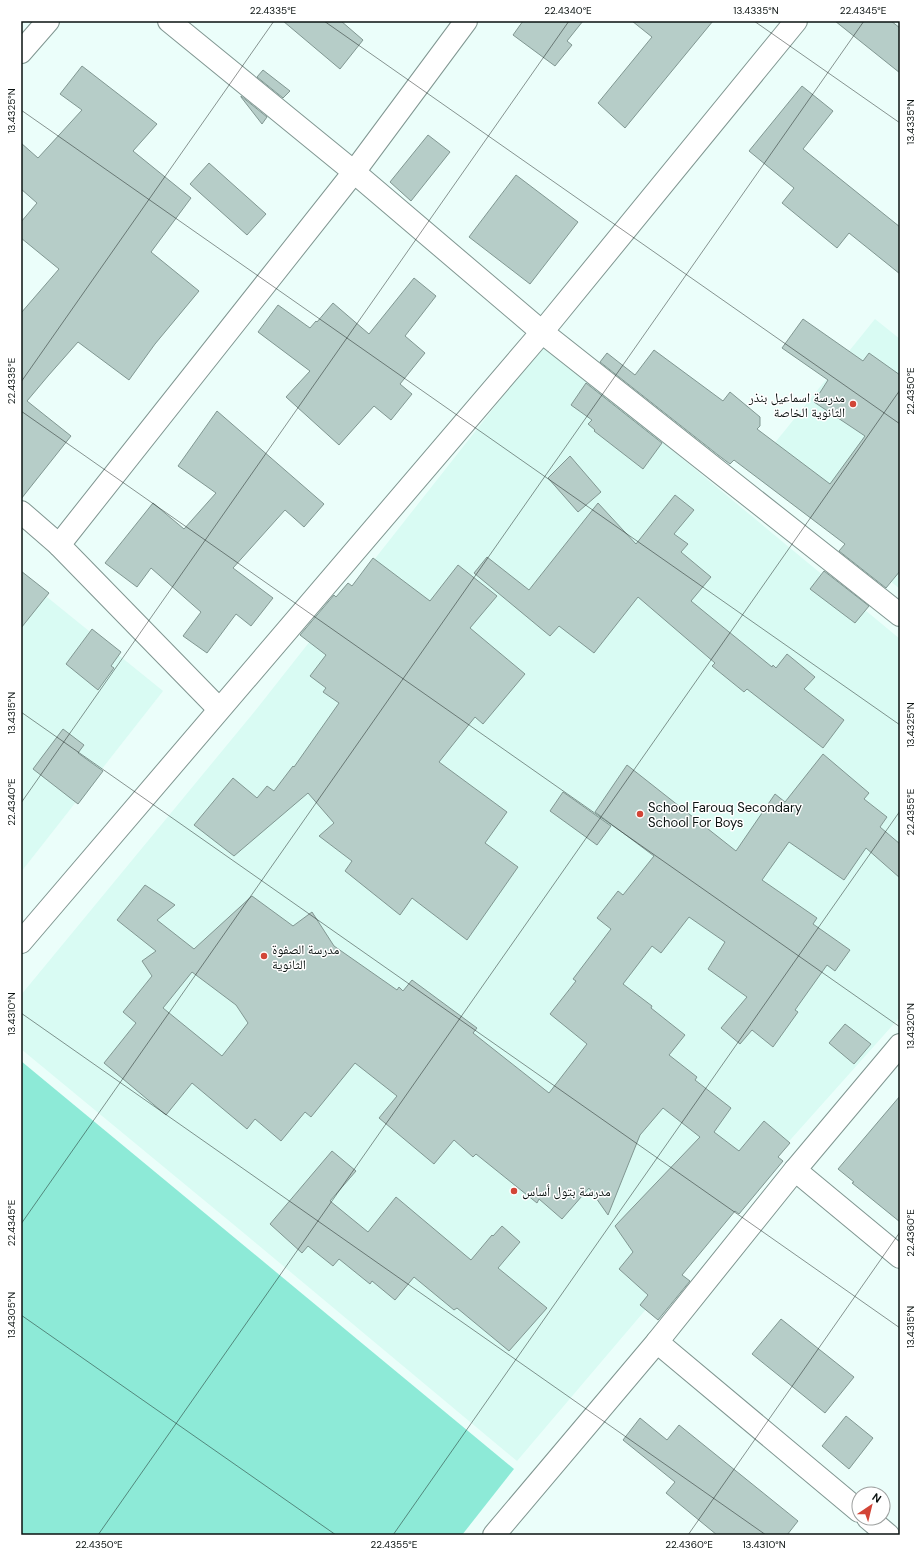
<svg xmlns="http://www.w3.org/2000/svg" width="921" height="1556" font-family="'DM Sans','Noto Naskh Arabic',sans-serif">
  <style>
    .built { fill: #d9fbf3 }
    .green { fill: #8dead7 }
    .building { fill: #b6cdc8; stroke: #819792; fill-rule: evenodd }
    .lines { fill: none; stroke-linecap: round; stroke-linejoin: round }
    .minor-casing { stroke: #809691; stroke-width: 24 }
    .minor { stroke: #fff; stroke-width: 22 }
    .ticks { fill: none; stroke: #0a1210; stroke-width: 1; stroke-opacity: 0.45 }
    .poi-dot { fill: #d24537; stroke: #fff; stroke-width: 1.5 }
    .labels { text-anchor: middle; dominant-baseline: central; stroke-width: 3; stroke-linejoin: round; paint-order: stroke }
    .poi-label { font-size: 13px; fill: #0a1210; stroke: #fff; text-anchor: start }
    .neatline { fill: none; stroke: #0a1210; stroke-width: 1.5 }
    .ticks-label { font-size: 10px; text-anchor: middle; fill: #0a1210 }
  </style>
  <rect width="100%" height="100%" fill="#ebfefa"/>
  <g class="built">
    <path d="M 875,319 L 900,339 L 900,589 L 753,470 Z"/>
    <path d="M 544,344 L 900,639 L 900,1017 L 783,1148 L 517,1461 L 245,1234 L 21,1049 L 21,995 L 255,711 Z"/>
    <path d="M 21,576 L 163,691 L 21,872 Z"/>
  </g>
  <path class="green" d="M 21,1061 L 514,1469 L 462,1535 L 21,1535 Z"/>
  <g class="building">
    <path d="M 283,21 L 341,21 L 363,40 L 340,69 Z"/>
    <path d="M 523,21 L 583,21 L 567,41 L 572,45 L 555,66 L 513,35 Z"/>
    <path d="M 632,21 L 713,21 L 625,128 L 598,103 L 652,37 Z"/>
    <path d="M 835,21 L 891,21 L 900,28 L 900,73 Z"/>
    <path d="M 82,66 L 157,124 L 133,151 L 191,198 L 151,252 L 199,291 L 155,344 L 129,380 L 78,342 L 48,376 L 27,401 L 71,436 L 21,499 L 21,313 L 59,269 L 21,238 L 21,222 L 37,203 L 21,189 L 21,143 L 38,158 L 82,110 L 60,94 Z"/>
    <path d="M 263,70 L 290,91 L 283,98 L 257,77 Z"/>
    <path d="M 802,86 L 833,111 L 803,149 L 900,227 L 900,274 L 849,233 L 837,248 L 782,203 L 794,188 L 749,151 Z"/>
    <path d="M 241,96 L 267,117 L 262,124 L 241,97 Z"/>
    <path d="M 428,135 L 450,152 L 411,201 L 390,182 Z"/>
    <path d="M 209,163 L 266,214 L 247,235 L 190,184 Z"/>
    <path d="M 516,175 L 578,222 L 530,284 L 469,237 Z"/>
    <path d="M 414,278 L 436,296 L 405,336 L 425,353 L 400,384 L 412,394 L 391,420 L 374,406 L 339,445 L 286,397 L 310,371 L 258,332 L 278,305 L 310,328 L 316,321 L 317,322 L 333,303 L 369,334 Z"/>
    <path d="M 803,319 L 863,361 L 869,353 L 900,375 L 900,571 L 886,588 L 839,551 L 845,544 L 734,460 L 730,464 L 718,455 L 600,362 L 607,353 L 635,375 L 654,350 L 723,401 L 730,392 L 760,417 L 760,426 L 757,429 L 830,484 L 865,436 L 814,402 L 828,380 L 782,348 Z"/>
    <path d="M 586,383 L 662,443 L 643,469 L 594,431 L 595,430 L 588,424 L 592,420 L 571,405 Z"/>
    <path d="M 217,411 L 324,504 L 304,527 L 285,510 L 233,568 L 273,598 L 251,626 L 236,614 L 207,653 L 183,636 L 201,612 L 151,568 L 137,587 L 105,563 L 153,503 L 184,529 L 216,493 L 178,466 Z"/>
    <path d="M 570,456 L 601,492 L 578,512 L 548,478 Z"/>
    <path d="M 675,495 L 694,510 L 674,534 L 688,544 L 681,552 L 711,577 L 691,601 L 772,667 L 773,665 L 776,668 L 787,654 L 815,677 L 804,689 L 844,720 L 823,748 L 747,689 L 744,692 L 712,666 L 715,663 L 638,597 L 594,653 L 559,626 L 550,636 L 474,573 L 487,557 L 529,590 L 598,503 L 636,544 Z"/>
    <path d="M 373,558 L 430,601 L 458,565 L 497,596 L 470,628 L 525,674 L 483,724 L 475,717 L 439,762 L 507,812 L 485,843 L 518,867 L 467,940 L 412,898 L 400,915 L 345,871 L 352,861 L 319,836 L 334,823 L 308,793 L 234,856 L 194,825 L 233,778 L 257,798 L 267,786 L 274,791 L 293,766 L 294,767 L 339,703 L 323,692 L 326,688 L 310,676 L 326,655 L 300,635 L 334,595 L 336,597 L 348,583 L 352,586 Z"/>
    <path d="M 21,571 L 49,593 L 21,628 Z"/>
    <path d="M 824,571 L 869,606 L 855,623 L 810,589 Z"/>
    <path d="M 92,629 L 121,652 L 111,666 L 114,668 L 98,690 L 66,664 Z"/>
    <path d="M 63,729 L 84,745 L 78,753 L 103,771 L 78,804 L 33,769 Z"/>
    <path d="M 823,754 L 869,793 L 864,799 L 887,817 L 880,827 L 900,844 L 900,878 L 866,848 L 844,880 L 789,842 L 762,880 L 817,918 L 813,924 L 850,950 L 835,971 L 827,965 L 795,1010 L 798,1012 L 773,1047 L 752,1030 L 740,1044 L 721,1028 L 747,997 L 708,969 L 725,942 L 689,917 L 661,953 L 652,946 L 623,984 L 652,1006 L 651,1008 L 685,1035 L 669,1055 L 697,1077 L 695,1080 L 731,1108 L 714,1132 L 739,1151 L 764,1121 L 790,1143 L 778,1157 L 783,1161 L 739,1214 L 735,1211 L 682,1275 L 690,1281 L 658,1320 L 640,1305 L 648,1295 L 619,1269 L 633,1252 L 615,1226 L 700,1137 L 663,1108 L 640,1135 L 608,1215 L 589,1188 L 562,1219 L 539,1199 L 537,1203 L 476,1154 L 473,1157 L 454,1140 L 434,1164 L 379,1118 L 397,1096 L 355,1063 L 311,1117 L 305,1112 L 281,1141 L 255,1119 L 247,1129 L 192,1083 L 166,1115 L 104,1063 L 136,1023 L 123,1012 L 152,976 L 142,961 L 156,951 L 117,920 L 145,885 L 175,905 L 157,920 L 194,949 L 252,896 L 293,926 L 312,912 L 334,946 L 397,990 L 399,987 L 403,991 L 412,980 L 477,1028 L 473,1033 L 549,1093 L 587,1044 L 550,1014 L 576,981 L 573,979 L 611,929 L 597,918 L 618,891 L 623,895 L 654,856 L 595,812 L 627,765 L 736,851 L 775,794 L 785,802 ZM 192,972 L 236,1005 L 248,1023 L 222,1056 L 163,1008 Z"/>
    <path d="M 563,792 L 611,826 L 597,845 L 550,811 Z"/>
    <path d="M 845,1024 L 871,1044 L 854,1064 L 829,1043 Z"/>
    <path d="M 900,1096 L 900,1222 L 852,1183 L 854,1182 L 838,1169 Z"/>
    <path d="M 332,1151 L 356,1171 L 330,1201 L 368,1232 L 396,1197 L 471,1260 L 492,1235 L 493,1236 L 502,1226 L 520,1242 L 498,1268 L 547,1308 L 509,1351 L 457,1308 L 454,1310 L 414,1277 L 395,1300 L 372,1281 L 370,1284 L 339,1259 L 333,1266 L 308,1246 L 302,1253 L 270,1224 Z"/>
    <path d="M 781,1319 L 854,1377 L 825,1413 L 752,1354 Z"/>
    <path d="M 846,1416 L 873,1438 L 849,1469 L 822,1446 Z"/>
    <path d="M 640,1418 L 667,1440 L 679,1425 L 798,1521 L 787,1535 L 717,1535 L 666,1493 L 675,1482 L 623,1440 Z"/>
  </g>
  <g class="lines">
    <g class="minor-casing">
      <g id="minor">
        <path d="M 169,21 L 354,172 L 542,332 L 900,615"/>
        <path d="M 21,52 L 48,21"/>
        <path d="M 21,512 L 59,545 L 219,709"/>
        <path d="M 59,545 L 354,172 L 466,21"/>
        <path d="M 21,942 L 542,332 L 796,21"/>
        <path d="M 795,1170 L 900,1257"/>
        <path d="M 657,1342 L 859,1511"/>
        <path d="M 868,1518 L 888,1535"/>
        <path d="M 494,1535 L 657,1342 L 795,1170 L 900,1045"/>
      </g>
    </g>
    <use href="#minor" class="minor"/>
  </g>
  <path class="ticks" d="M 324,21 L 900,424M 754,21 L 900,123M 21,110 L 900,725M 21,382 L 274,21M 21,411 L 900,1027M 21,712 L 900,1328M 21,803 L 569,21M 21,1013 L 766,1535M 21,1224 L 864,21M 21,1315 L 336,1535M 98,1535 L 900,390M 393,1535 L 900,811M 688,1535 L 900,1232"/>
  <g class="poi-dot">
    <circle cx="853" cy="404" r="4"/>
    <circle cx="640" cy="814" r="4"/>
    <circle cx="264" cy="956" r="4"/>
    <circle cx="514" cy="1191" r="4"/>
  </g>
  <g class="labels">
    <g class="poi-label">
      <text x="845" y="397" text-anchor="end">مدرسة اسماعيل بنذر<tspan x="845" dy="15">الثانوية الخاصة</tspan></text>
      <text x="648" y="807">School Farouq Secondary<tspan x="648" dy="15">School For Boys</tspan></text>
      <text x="272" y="949">مدرسة الصفوة<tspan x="272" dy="15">الثانوية</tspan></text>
      <text x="522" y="1191">مدرسة بتول أساس</text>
    </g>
  </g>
  <rect width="921" height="1556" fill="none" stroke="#ffffff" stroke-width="44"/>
  <g transform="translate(871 1506) rotate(35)"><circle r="19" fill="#ffffff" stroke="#9da09f"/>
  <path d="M0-3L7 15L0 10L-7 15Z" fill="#d24537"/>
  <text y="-6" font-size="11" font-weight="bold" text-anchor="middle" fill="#0a1210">N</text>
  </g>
  <rect x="22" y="22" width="877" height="1512" class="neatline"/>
  <g class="ticks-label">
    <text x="273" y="14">22.4335°E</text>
    <text x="568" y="14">22.4340°E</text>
    <text x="756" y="14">13.4335°N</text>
    <text x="863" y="14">22.4345°E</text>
    <text transform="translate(11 111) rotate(-90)" y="4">13.4325°N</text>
    <text transform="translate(910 122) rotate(-90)" y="4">13.4335°N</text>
    <text transform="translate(11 381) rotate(-90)" y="4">22.4335°E</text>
    <text transform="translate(910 391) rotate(-90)" y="4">22.4350°E</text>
    <text transform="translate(11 713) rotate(-90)" y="4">13.4315°N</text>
    <text transform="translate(910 725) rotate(-90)" y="4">13.4325°N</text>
    <text transform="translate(11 802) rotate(-90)" y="4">22.4340°E</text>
    <text transform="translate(910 812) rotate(-90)" y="4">22.4355°E</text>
    <text transform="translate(11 1014) rotate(-90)" y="4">13.4310°N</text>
    <text transform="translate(910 1026) rotate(-90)" y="4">13.4320°N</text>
    <text transform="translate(11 1223) rotate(-90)" y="4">22.4345°E</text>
    <text transform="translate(910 1233) rotate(-90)" y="4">22.4360°E</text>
    <text transform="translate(11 1315) rotate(-90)" y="4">13.4305°N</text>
    <text transform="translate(910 1327) rotate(-90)" y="4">13.4315°N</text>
    <text x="99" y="1548">22.4350°E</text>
    <text x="394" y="1548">22.4355°E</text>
    <text x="689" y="1548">22.4360°E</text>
    <text x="764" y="1548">13.4310°N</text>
  </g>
</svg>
